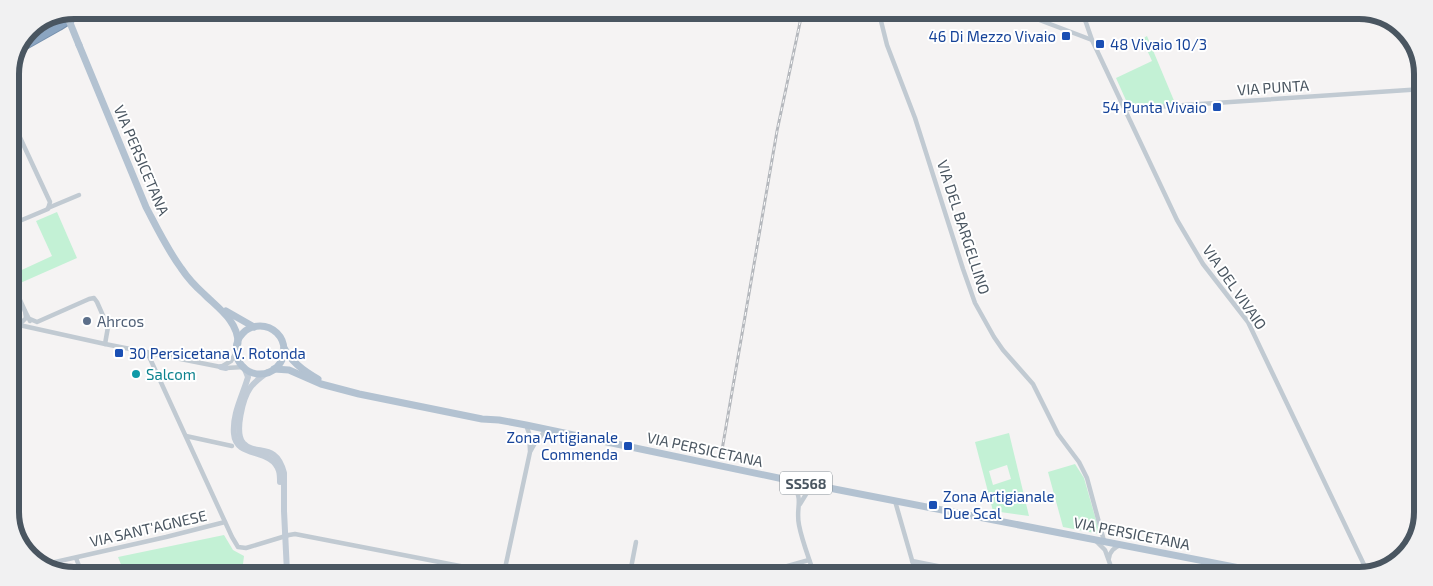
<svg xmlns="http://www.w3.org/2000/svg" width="1433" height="586" font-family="'Exo 2',sans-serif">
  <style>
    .green { fill: #c3f1d5; fill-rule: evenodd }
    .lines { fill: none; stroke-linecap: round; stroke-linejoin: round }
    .highway-casing { stroke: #7690ad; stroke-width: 10 }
    .street { stroke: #c1cad2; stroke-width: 4.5 }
    .secondary { stroke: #c1cbd6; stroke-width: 6 }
    .primary { stroke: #b3c2d1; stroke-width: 7 }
    .highway { stroke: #8ba5c1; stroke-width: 8 }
    .rail-casing { stroke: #b5b8bd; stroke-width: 3 }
    .rail { stroke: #fff; stroke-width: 1; stroke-dasharray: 4; stroke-linecap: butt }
    .primary-bridge { stroke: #b3c2d1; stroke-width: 7 }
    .transit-dot { fill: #1a4fb4; stroke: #fff; stroke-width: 2 }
    .service-dot { fill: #5c6f8a; stroke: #fff; stroke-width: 2 }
    .culture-dot { fill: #0f9aa8; stroke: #fff; stroke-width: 2 }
    .labels { text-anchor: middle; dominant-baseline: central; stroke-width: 4; stroke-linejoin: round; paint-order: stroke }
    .shield { fill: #fff; stroke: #808990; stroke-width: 1 }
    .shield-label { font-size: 14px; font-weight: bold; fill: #4a5661 }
    .transit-label { font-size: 15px; fill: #164399; stroke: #fff; text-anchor: end }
    .street-label { font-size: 15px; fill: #4a5661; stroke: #fff }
    .service-label { font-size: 15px; fill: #4e5e75; stroke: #fff; text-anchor: start }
    .culture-label { font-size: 15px; fill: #0d838f; stroke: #fff; text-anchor: start }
    .rim { fill: none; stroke: #4a5661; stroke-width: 6 }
  </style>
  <rect width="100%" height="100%" fill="#f5f3f3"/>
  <g class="green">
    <path d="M 1147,36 L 1175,103 L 1129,107 L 1116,78 L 1152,61 L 1142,39 Z"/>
    <path d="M 57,212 L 77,258 L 18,284 L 13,274 L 52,256 L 36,221 Z"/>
    <path d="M 1009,433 L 1029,516 L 993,511 L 975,442 ZM 1007,465 L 1011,479 L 993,485 L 989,471 Z"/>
    <path d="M 1075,464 L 1084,478 L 1100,534 L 1063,527 L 1048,472 Z"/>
    <path d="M 224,535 L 233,550 L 244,556 L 242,572 L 124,572 L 118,557 Z"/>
  </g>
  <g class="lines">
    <g class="highway-casing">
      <g id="highway">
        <path d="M 27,32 L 47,21"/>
        <path d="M 20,48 L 59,26 L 84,10"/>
      </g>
    </g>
    <g class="street">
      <path d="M 879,13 L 887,45 L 915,118 L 963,269 L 975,303 L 994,337 L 1003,350 L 1033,384 L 1058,434 L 1079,462 L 1087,478 L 1104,541"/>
      <path d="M 1021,13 L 1092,40"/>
      <path d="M 1083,14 L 1092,40 L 1177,220 L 1203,264 L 1248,322 L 1368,573"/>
      <path d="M 1125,109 L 1423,89"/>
      <path d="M 10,116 L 50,202 L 48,209 L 10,225"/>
      <path d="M 48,208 L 79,195"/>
      <path d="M 10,278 L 25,311"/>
      <path d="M 30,319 L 37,322 L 89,299 L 94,298 L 97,302 L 108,327 L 105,344"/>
      <path d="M 10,323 L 105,344 L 221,367 L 231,361 L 237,351"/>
      <path d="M 19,325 L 26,318 L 25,311 L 30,321"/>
      <path d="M 147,352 L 232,537 L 238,547 L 246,548 L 289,535 L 295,534 L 496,573"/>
      <path d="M 226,368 L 244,367"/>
      <path d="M 526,425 L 529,433 L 530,451"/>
      <path d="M 186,436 L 232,446"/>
      <path d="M 789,481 C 806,499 795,505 799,525 C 802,541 809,558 814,574"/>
      <path d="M 895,501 L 916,574"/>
      <path d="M 800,504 L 808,491 L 816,485"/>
      <path d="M 1096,541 L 1105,550 L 1114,575"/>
      <path d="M 76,558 L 81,571"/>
      <path d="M 1109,558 C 1110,551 1114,548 1120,545"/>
      <path d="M 912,561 L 983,575"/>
      <path d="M 42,565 L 166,537 L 225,522"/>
      <path d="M 290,572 L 291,572"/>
      <path d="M 504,573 L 530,452 L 535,443 L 547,429"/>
      <path d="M 630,573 L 636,542"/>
      <path d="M 759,574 L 809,560"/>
    </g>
    <g class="secondary">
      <path d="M 221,367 L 226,368"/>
      <path d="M 244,367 L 248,377 C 243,395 232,414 234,434 C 236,459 272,447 279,471 C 280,474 280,479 280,482"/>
      <path d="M 268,372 C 261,377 255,381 250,388 C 243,398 234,432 243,443 C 256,457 276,441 284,473 L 284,511 L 287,572"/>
    </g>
    <g class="primary">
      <path d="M 79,45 L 146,207 C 157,228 167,249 181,268 C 187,277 195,286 204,294 C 218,308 238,321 238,343"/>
      <path d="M 226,311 L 254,327"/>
      <circle cx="260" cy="350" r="24"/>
      <path d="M 284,348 C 291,361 305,372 318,379"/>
      <path d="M 274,369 L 289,370 L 321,384 L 359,394 L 482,419 L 499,420 L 526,425 L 788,480 L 1281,576"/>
    </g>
    <use href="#highway" class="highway"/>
    <g class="rail-casing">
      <path id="rail" d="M 722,450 L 777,131 L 802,13"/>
    </g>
    <use href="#rail" class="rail"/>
    <path class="primary-bridge" d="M 66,13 L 79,45"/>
  </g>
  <g class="transit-dot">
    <rect x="1061" y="31" width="10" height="10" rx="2.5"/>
    <rect x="1095" y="39" width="10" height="10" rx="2.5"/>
    <rect x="1212" y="102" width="10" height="10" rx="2.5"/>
    <rect x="114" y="348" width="10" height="10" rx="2.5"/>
    <rect x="623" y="441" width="10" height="10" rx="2.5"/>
    <rect x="928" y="500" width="10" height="10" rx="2.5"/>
  </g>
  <circle class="service-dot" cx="87" cy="321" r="5"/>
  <circle class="culture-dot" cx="136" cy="374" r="5"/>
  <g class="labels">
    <rect class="shield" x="780" y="471.5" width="52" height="23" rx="4"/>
    <g class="shield-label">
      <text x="806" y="483">SS568</text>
    </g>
    <g class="transit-label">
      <text x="1056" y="36">46 Di Mezzo Vivaio</text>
      <text x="1110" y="44" text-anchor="start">48 Vivaio 10/3</text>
      <text x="1207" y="107">54 Punta Vivaio</text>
      <text x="129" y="353" text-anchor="start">30 Persicetana V. Rotonda</text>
      <text x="618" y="437">Zona Artigianale<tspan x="618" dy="17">Commenda</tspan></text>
      <text x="943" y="496" text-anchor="start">Zona Artigianale<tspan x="943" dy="17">Due Scal</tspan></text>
    </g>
    <g class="street-label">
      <text transform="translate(1273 87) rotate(-4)">VIA PUNTA</text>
      <text transform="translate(142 160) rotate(67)">VIA PERSICETANA</text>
      <text transform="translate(964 227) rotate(72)">VIA DEL BARGELLINO</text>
      <text transform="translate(1235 287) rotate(55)">VIA DEL VIVAIO</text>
      <text transform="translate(705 449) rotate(12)">VIA PERSICETANA</text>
      <text transform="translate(148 528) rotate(-13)">VIA SANT'AGNESE</text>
      <text transform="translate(1132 533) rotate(11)">VIA PERSICETANA</text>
    </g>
    <g class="service-label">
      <text x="97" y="321">Ahrcos</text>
    </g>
    <g class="culture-label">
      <text x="146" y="374">Salcom</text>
    </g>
  </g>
  <path d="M0 0H1433V586H0ZM74 19H1359A55 55 0 0 1 1414 74V512A55 55 0 0 1 1359 567H74A55 55 0 0 1 19 512V74A55 55 0 0 1 74 19Z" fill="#f1f1f2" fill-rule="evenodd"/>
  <path class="rim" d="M74 19H1359A55 55 0 0 1 1414 74V512A55 55 0 0 1 1359 567H74A55 55 0 0 1 19 512V74A55 55 0 0 1 74 19Z"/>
</svg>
